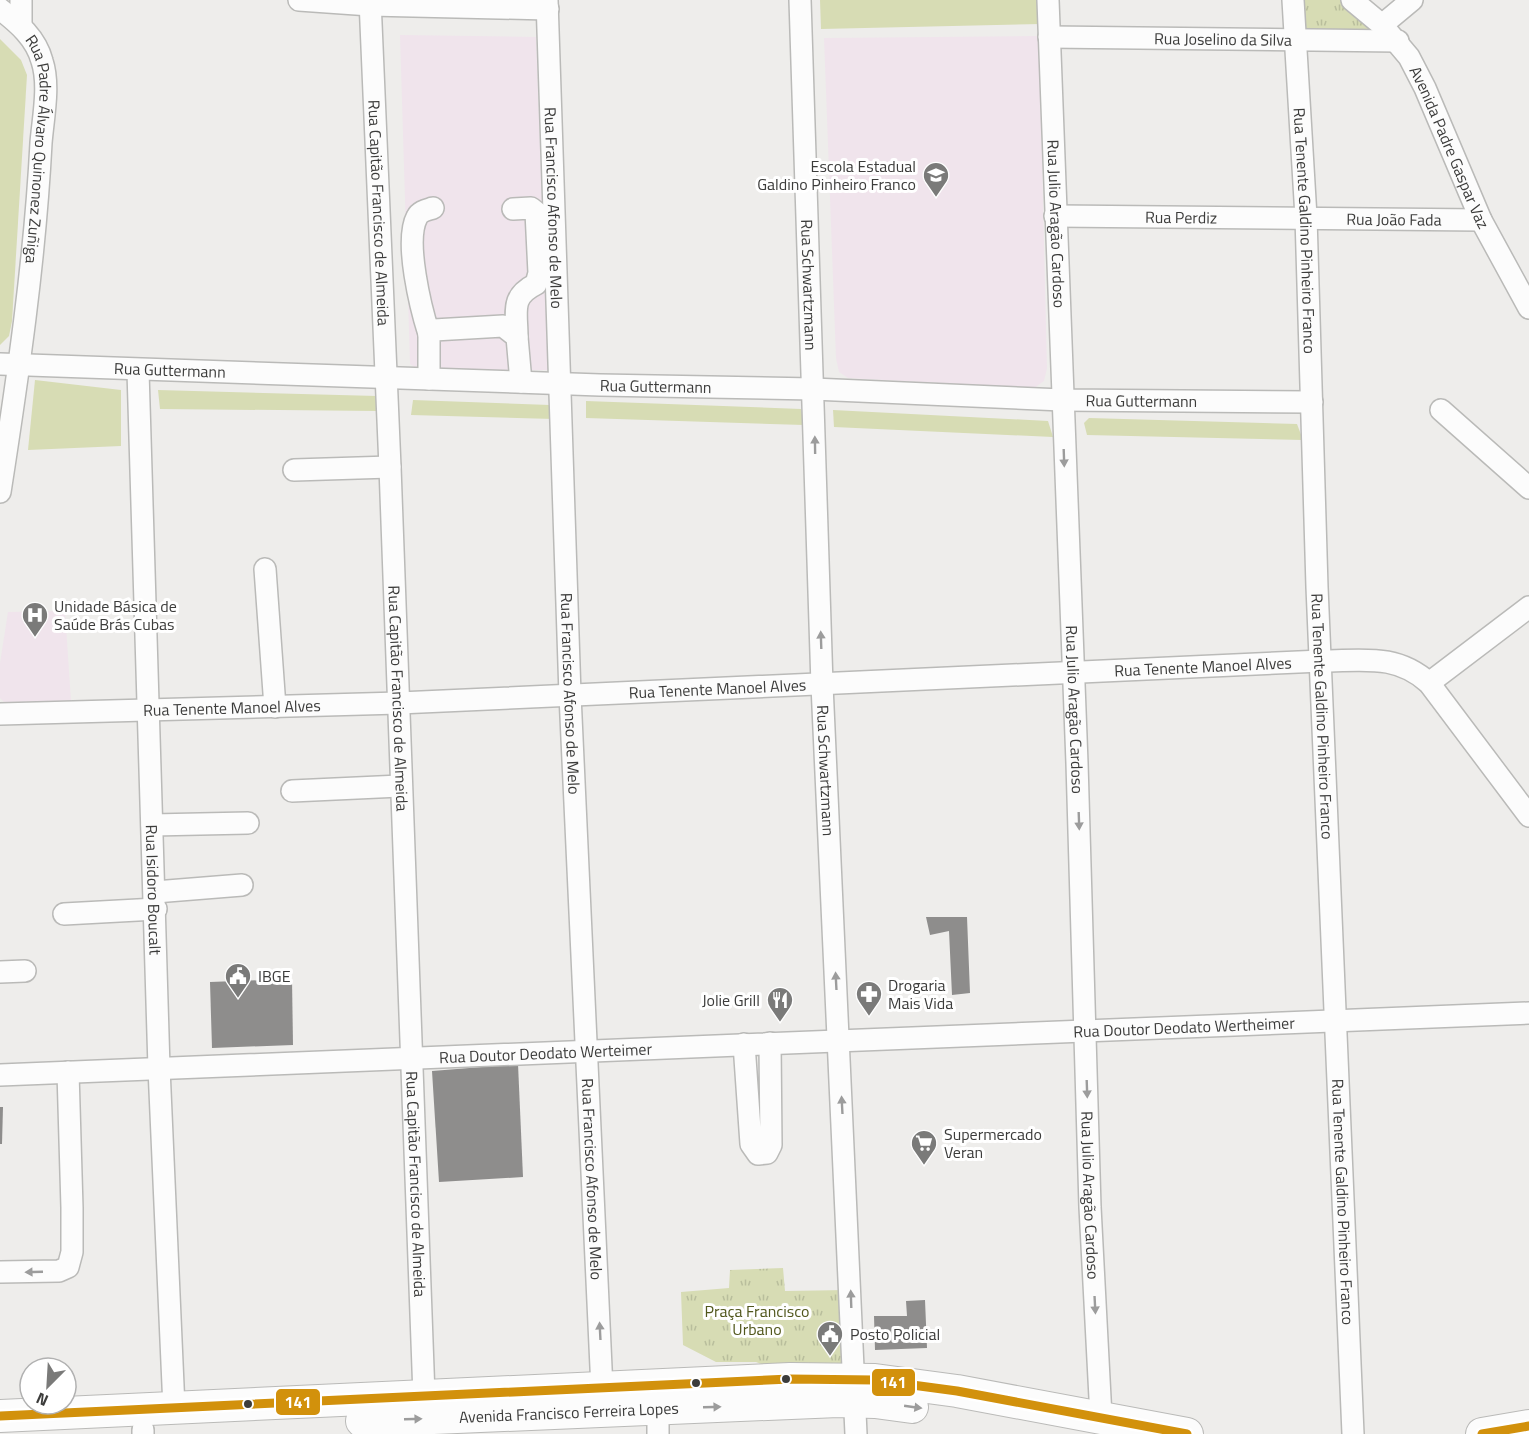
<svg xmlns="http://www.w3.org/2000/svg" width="1529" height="1434" font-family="'Titillium Web',sans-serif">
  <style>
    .education { fill: #f0e4ec }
    .grass { fill: #d7dcb4 }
    .park { fill: url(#park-tufts) }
    .building { fill: #8e8d8c }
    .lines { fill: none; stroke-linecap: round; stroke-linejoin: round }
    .minor-casing { stroke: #babab8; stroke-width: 24 }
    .highway-casing { stroke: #babab8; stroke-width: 34 }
    .minor { stroke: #fcfcfc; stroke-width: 21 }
    .highway { stroke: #fcfcfc; stroke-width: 32 }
    .bus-1-casing { stroke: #fff; stroke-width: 14 }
    .bus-1 { stroke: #d2910c; stroke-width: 9 }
    .oneway { fill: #9c9c9c }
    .bus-dot { fill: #3c3c3b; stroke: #fff; stroke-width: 2 }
    .labels { text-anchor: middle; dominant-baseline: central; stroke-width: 6; stroke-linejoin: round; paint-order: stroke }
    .street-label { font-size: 16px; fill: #3c3c3b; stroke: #fff }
    .poi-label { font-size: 16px; fill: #3c3c3b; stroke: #fff; text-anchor: start }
    .park-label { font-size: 16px; fill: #51571c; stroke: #fff }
    .line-badge { stroke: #fff; stroke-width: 2 }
    .badge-label { font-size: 16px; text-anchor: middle; font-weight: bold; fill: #fff }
  </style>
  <defs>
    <pattern id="park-tufts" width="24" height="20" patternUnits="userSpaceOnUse" patternTransform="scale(1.5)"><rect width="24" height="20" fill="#d7dcb4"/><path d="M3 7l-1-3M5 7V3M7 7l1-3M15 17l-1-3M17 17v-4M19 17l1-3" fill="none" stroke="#b9be9c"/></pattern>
  </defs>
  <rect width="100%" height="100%" fill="#eeedeb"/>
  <g class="education">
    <path d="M 400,35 L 536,37 L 548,370 L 420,371 L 410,364 Z"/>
    <path d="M 1039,36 L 1047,368 L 1044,381 L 1034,388 L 848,378 L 839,372 L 836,358 L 824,38 Z"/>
    <path d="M 65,611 L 71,701 L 4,702 L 0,698 L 0,663 L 8,612 Z"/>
  </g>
  <g class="grass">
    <path d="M 820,0 L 1040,0 L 1041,24 L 821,29 Z"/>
    <path d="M 0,39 L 21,60 L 27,75 L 12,321 L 9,336 L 0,345 Z"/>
    <path d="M 35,380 L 121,390 L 121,446 L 28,450 Z"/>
    <path d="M 158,390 L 377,396 L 377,411 L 160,409 Z"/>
    <path d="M 413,400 L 550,405 L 554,419 L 411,415 Z"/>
    <path d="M 586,401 L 801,409 L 804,425 L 586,418 Z"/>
    <path d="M 833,410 L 1048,421 L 1053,437 L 834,427 Z"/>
    <path d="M 1089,418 L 1297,424 L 1303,440 L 1087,435 L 1084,423 Z"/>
  </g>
  <g class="park">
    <path d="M 1301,0 L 1343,0 L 1382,31 L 1301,31 Z"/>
    <path d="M 783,1268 L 785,1291 L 847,1290 L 852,1365 L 778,1370 L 756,1362 L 716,1362 L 683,1345 L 681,1292 L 729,1288 L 730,1270 Z"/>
  </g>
  <g class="building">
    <path d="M 926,917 L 967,917 L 970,993 L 952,995 L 949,931 L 930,935 Z"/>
    <path d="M 292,979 L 293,1045 L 212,1048 L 210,982 Z"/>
    <path d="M 518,1064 L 523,1177 L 439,1182 L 432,1071 Z"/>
    <path d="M 0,1107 L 3,1107 L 2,1144 L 0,1144 Z"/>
    <path d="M 925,1300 L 927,1348 L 875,1350 L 874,1316 L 907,1316 L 906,1301 Z"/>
  </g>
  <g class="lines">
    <g class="minor-casing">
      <g id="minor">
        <path d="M 299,0 L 370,5 L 548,9"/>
        <path id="s1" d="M 370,0 L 390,467 L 424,1396"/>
        <path id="s2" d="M 547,0 L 570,695 L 602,1389"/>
        <path id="s3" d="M 800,0 L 822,685 L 856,1434"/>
        <path id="s4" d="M 1048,0 L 1077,763 L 1090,1207 L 1101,1417"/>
        <path id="s5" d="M 1293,0 L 1306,217 L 1317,587 L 1353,1434"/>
        <path id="s6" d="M 1352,0 L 1382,25 L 1409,57 L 1425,88 L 1481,220 L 1529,308"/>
        <path id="s7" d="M 0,9 C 18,23 36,38 42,61 C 50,85 43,118 41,143 C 35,260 18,376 0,492"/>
        <path d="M 21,25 L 21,0"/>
        <path d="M 1382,25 L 1412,0"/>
        <path id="s8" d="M 1049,37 L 1398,41"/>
        <path d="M 513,209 L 531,208 L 536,212 L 539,273 L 536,284 C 510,297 517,311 517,337"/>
        <path id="s9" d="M 1055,216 L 1481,220"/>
        <path d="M 429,334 C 421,309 404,241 417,217 C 420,211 427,210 433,208"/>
        <path id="s10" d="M 0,364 L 600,385 L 813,389 L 1062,400 L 1312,402"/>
        <path id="s11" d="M 138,371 L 159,1068 L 174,1408"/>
        <path d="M 429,379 L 429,334 L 434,330 L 503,326 L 517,337 L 521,382"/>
        <path d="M 1441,410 L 1529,488"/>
        <path d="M 294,470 L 390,467"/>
        <path d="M 265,569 L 275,707"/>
        <path d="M 1429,683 L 1529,607"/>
        <path id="s12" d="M 0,714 L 399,703 L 1321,661 C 1362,661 1396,653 1429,683 L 1529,816"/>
        <path d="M 292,791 L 400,786"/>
        <path d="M 152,825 L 248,823"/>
        <path d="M 155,892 L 242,885"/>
        <path d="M 64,914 L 156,909"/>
        <path d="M 0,972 L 25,971"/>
        <path d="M 744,1044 L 751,1144 L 758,1154 L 767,1153 L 771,1145 L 770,1043"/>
        <path id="s13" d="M 0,1075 L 1529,1013"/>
        <path d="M 0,1272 L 59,1271 L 68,1267 L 72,1252 L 72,1208 L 68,1072"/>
        <path d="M 658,1409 L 658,1434"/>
        <path d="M 143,1434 L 143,1430"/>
      </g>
    </g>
    <g class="highway-casing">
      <g id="highway">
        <path d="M 0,1416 L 790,1379 L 875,1380 L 957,1391 L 1187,1434"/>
        <path id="s14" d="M 362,1421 L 838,1401 L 875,1402 L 912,1407"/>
        <path d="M 1482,1434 L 1529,1426"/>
      </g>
    </g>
    <use href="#minor" class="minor"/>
    <use href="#highway" class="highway"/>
    <g class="bus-1-casing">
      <g id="bus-1">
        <path d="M 0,1416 L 790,1379 L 875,1380 L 957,1391 L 1187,1434"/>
        <path d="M 1482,1434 L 1529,1426"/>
      </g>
    </g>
    <use href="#bus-1" class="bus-1"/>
  </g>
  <defs><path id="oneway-solid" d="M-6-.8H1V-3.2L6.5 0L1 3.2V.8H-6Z" transform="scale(1.5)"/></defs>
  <g class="oneway">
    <use href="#oneway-solid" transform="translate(815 445) rotate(-91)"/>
    <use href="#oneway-solid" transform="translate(1064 458) rotate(88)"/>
    <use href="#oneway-solid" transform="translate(821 640) rotate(-92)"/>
    <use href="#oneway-solid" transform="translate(1079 821) rotate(88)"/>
    <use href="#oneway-solid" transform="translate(836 981) rotate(-93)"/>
    <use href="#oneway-solid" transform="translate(1087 1089) rotate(88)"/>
    <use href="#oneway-solid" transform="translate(842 1105) rotate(-93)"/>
    <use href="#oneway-solid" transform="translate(34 1272) rotate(178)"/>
    <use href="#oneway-solid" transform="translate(851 1299) rotate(-92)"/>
    <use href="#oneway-solid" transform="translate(1095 1305) rotate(87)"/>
    <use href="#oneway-solid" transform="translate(600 1331) rotate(-93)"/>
    <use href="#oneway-solid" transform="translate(712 1407) rotate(-2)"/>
    <use href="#oneway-solid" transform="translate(913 1407) rotate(8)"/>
    <use href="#oneway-solid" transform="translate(413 1419) rotate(-2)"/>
  </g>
  <defs>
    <g id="school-pin" transform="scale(1.35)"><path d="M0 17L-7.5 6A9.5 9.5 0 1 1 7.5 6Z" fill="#7a7a79" stroke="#fff"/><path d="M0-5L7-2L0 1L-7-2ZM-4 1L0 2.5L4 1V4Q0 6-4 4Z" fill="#fff"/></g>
    <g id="hospital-pin" transform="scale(1.35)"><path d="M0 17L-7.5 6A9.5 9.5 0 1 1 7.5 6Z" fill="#7a7a79" stroke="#fff"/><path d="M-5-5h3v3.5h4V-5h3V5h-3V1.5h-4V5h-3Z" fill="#fff"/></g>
    <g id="civic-pin" transform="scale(1.35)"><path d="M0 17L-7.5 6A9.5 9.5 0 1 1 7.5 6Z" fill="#7a7a79" stroke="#fff"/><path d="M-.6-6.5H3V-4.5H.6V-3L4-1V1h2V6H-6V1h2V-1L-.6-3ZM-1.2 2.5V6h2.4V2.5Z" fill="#fff"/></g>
    <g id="pharmacy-pin" transform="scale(1.35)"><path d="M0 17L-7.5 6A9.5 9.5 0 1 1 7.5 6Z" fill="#7a7a79" stroke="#fff"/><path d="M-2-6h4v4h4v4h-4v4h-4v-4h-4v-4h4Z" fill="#fff"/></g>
    <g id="restaurant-pin" transform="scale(1.35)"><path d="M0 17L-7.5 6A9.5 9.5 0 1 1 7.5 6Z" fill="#7a7a79" stroke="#fff"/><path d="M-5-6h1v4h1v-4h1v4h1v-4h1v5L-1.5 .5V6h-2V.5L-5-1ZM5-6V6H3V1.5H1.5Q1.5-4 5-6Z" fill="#fff"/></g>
    <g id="supermarket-pin" transform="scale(1.35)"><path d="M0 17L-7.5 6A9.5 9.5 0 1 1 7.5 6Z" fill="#7a7a79" stroke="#fff"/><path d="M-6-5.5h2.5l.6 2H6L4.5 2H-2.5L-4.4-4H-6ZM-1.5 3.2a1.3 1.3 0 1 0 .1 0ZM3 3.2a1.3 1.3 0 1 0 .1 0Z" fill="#fff"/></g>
  </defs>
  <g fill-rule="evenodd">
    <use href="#school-pin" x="936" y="175"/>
    <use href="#hospital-pin" x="35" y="615"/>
    <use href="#civic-pin" x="238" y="976"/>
    <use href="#pharmacy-pin" x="869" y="994"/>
    <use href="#restaurant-pin" x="780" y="1000"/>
    <use href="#supermarket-pin" x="924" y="1143"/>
    <use href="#civic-pin" x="830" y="1334"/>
  </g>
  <g class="bus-dot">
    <circle cx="786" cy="1379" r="5"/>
    <circle cx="696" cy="1383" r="5"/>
    <circle cx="248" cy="1404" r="5"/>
  </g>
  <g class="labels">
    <g class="street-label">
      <text stroke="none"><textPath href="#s8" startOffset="174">Rua Joselino da Silva</textPath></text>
      <text stroke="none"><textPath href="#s6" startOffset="180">Avenida Padre Gaspar Vaz</textPath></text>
      <text stroke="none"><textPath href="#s7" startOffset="156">Rua Padre Álvaro Quinonez Zuñiga</textPath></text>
      <text stroke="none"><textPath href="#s2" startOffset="208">Rua Francisco Afonso de Melo</textPath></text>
      <text stroke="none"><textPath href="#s1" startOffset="213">Rua Capitão Francisco de Almeida</textPath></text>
      <text stroke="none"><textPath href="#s9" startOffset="126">Rua Perdiz</textPath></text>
      <text stroke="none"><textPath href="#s9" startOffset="339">Rua João Fada</textPath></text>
      <text stroke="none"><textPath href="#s4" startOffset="224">Rua Julio Aragão Cardoso</textPath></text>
      <text stroke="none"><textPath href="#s5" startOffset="231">Rua Tenente Galdino Pinheiro Franco</textPath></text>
      <text stroke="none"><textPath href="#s3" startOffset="285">Rua Schwartzmann</textPath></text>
      <text stroke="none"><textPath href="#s10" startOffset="170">Rua Guttermann</textPath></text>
      <text stroke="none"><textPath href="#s10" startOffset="656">Rua Guttermann</textPath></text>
      <text stroke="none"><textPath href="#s10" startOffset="1142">Rua Guttermann</textPath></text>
      <text stroke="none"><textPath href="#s12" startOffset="1204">Rua Tenente Manoel Alves</textPath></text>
      <text stroke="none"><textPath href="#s12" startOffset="718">Rua Tenente Manoel Alves</textPath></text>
      <text stroke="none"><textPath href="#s2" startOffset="694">Rua Francisco Afonso de Melo</textPath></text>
      <text stroke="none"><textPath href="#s1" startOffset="699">Rua Capitão Francisco de Almeida</textPath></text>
      <text stroke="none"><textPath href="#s12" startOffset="232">Rua Tenente Manoel Alves</textPath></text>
      <text stroke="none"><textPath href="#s4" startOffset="710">Rua Julio Aragão Cardoso</textPath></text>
      <text stroke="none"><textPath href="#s5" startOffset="717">Rua Tenente Galdino Pinheiro Franco</textPath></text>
      <text stroke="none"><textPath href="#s3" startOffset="771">Rua Schwartzmann</textPath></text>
      <text stroke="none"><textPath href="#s11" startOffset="519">Rua Isidoro Boucalt</textPath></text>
      <text stroke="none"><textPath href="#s13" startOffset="1185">Rua Doutor Deodato Wertheimer</textPath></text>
      <text stroke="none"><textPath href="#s13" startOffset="546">Rua Doutor Deodato Werteimer</textPath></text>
      <text stroke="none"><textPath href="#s2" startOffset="1180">Rua Francisco Afonso de Melo</textPath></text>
      <text stroke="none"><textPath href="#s1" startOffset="1185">Rua Capitão Francisco de Almeida</textPath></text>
      <text stroke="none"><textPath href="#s4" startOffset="1196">Rua Julio Aragão Cardoso</textPath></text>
      <text stroke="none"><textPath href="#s5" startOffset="1203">Rua Tenente Galdino Pinheiro Franco</textPath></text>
      <text stroke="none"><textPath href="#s14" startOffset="207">Avenida Francisco Ferreira Lopes</textPath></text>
    </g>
    <g class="poi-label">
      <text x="916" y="166" text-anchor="end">Escola Estadual<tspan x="916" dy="18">Galdino Pinheiro Franco</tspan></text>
      <text x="54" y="606">Unidade Básica de<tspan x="54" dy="18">Saúde Brás Cubas</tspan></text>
      <text x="258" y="976">IBGE</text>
      <text x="888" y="985">Drogaria<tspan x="888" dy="18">Mais Vida</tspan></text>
      <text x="760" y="1000" text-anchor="end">Jolie Grill</text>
      <text x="944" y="1134">Supermercado<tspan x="944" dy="18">Veran</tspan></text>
      <text x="850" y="1334">Posto Policial</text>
    </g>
    <g class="park-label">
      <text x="757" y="1311">Praça Francisco<tspan x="757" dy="18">Urbano</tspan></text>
    </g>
  </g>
  <g class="line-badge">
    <rect x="871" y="1368" width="45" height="29" rx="6" fill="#d2910c"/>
    <rect x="275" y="1388" width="46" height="28" rx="6" fill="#d2910c"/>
  </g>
  <g class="badge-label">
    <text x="893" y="1388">141</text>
    <text x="298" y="1408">141</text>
  </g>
  <g transform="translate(48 1386) rotate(204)"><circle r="28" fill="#ffffff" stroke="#b1b1b1" stroke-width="1.5"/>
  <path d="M0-4.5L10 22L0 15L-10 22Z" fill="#7a7a79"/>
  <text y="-9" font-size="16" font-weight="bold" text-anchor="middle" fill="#3c3c3b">N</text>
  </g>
</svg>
